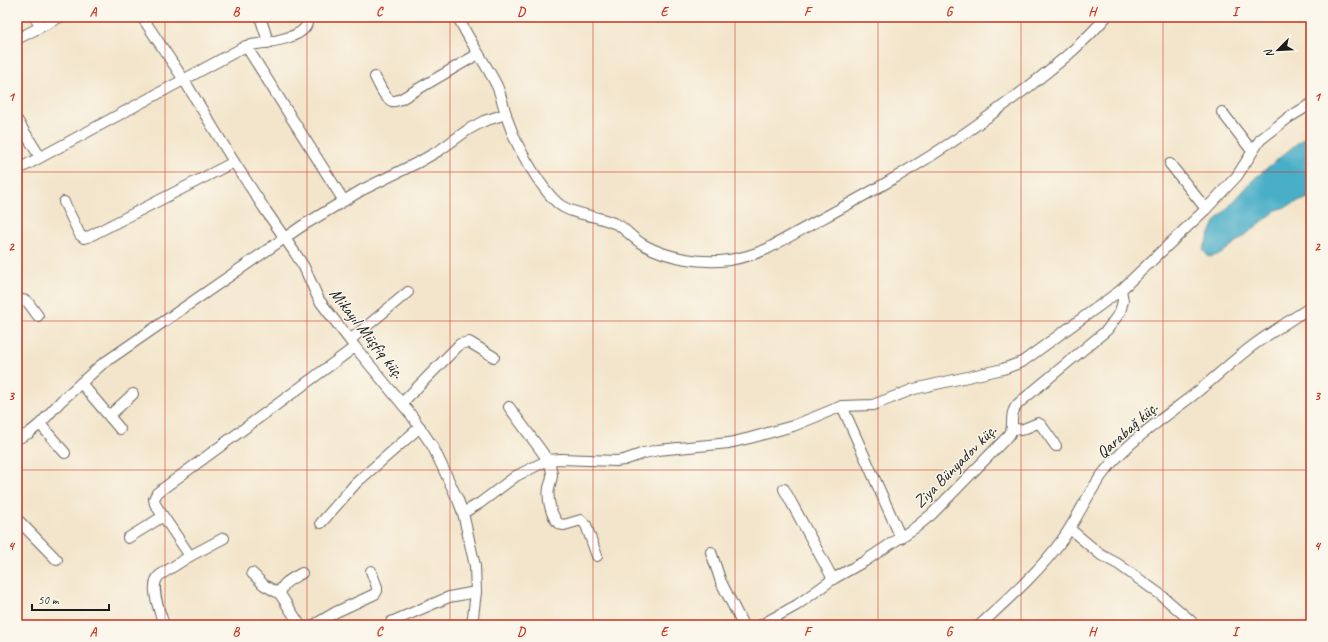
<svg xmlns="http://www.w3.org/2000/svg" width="1328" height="642" font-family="Caveat,sans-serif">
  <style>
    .water { fill: #48aec7; stroke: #326572 }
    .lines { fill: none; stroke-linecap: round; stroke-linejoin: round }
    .minor-casing { stroke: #676259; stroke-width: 12 }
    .minor { stroke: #fff; stroke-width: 10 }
    .grid { fill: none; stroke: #c8321e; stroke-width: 1; stroke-opacity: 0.55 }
    .labels { text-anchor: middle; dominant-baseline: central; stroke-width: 3; stroke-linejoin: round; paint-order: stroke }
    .street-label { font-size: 17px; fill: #1c1c1c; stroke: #fbf7ec }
    .neatline { fill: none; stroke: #c8321e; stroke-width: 1.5 }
    .grid-label { font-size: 13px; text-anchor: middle; font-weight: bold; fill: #c8321e }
  </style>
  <rect width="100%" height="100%" fill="#fbf7ec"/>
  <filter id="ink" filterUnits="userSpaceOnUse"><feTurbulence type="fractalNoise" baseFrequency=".025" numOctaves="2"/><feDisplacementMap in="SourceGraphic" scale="8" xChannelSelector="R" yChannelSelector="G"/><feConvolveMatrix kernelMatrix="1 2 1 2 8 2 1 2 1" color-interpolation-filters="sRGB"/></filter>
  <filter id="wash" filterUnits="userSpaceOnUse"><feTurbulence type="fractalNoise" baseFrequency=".012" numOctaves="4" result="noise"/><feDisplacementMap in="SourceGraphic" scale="16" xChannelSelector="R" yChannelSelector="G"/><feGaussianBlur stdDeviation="0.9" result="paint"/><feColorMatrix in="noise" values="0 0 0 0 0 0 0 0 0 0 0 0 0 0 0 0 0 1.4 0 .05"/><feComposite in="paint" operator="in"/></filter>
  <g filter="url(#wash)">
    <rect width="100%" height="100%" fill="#f3e5cb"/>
    <path class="water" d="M 1311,132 L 1311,197 L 1277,210 L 1221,254 L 1209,257 L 1203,250 L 1215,222 L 1255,178 Z"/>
  </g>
  <g filter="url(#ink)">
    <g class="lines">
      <g class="minor-casing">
        <g id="minor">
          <path d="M 35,17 L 40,27"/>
          <path d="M 142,17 L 184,80 L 234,162 L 264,208 L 295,253 L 304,267 L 319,300 L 355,347 L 412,416 L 433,447 L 458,500 L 463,513 L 475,566 L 476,592 L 472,625"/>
          <path d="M 260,17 L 266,35 L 268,43"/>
          <path d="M 458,17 C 469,41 485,62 497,86 C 503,100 505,115 511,129 C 518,149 543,192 560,205 C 575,216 601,215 620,226 C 628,232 635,240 644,245 C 668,258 701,264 729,260 C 742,258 755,254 767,249 C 827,215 889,184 946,146 C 974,128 1000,108 1027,88 C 1055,66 1083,44 1106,17"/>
          <path d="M 17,39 L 60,17"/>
          <path d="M 246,46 L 344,201"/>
          <path d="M 375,77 C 379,84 384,98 392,101 C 395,102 398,100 401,99 L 478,54"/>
          <path d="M 1222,112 L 1252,151"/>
          <path d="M 17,120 L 40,157"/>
          <path d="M 1170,164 L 1206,209"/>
          <path d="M 17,170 L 246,46 C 259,43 304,40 307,23 C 307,21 306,19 306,17"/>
          <path d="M 64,202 L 80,235 L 84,238 L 88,237 L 234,162"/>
          <path d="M 17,304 L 23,300 L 27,301 L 38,316"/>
          <path d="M 350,340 L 408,292"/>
          <path d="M 81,383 L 120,429"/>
          <path d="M 402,403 L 460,344 L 469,342 L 494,357"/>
          <path d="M 842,406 L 901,538"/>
          <path d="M 509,407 L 548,460 C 550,465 552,470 552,475 C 552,480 550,483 549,488 C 547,499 551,516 559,524 L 564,525 L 581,520 L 586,525 L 597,556"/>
          <path d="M 109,416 L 133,394"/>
          <path d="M 40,424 L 65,453"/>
          <path d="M 1013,428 L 1021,430 L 1038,423 L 1041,425 L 1056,446"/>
          <path d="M 17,439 L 29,433 L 40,424 L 61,401 L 101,365 L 302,226 L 362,190 L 419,162 L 440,150 L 469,129 L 484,121 L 506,114"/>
          <path d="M 784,489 L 833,579"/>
          <path d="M 463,513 L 480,503 L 516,476 L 548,460 L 561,459 L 616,461 L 624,460 L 644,453 L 658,450 L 729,443 L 750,438 L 793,426 L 842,406 L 873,405 L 914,389 L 1003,369 L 1022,362 L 1121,290 L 1206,209 L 1237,176 L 1260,140 L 1288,118 L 1311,104"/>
          <path d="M 17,519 L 57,560"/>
          <path d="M 321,523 L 356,483 L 420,427"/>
          <path d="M 1070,529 L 1101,555 L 1118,564 L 1161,595 L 1191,621 L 1194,625"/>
          <path d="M 128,538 L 162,517"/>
          <path d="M 711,552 L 721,582 L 743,625"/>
          <path d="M 190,556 L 224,538"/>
          <path d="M 252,573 L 264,585 L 280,594 L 300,625"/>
          <path d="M 280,594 C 282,582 292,579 302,573"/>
          <path d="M 391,622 L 449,597 L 476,592"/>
          <path d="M 164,625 C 160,612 148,584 160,575 L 190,556 L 155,504 L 154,499 L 157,493 L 355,347"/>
          <path d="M 314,625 L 336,612 L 375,594 L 377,591 L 377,587 L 371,571"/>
          <path d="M 761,625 L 797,605 L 833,579 L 865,561 L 916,527 L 932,514 L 1010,434 C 1014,425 1010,418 1014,410 C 1015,407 1018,404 1020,402 L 1107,330 L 1120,312 L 1123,301 L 1121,290"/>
          <path d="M 980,625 C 1008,599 1039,572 1062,540 C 1078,518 1088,492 1105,471 C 1129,441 1162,419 1192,396 C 1214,379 1233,360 1255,344 C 1273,331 1292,319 1311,307"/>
        </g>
      </g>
      <use href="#minor" class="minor"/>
    </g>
  </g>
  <path class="grid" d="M 165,17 L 165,625M 307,17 L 307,625M 450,17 L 450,625M 593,17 L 593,625M 735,17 L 735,625M 878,17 L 878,625M 1021,17 L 1021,625M 1163,17 L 1163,625M 17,172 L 1311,172M 17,321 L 1311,321M 17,470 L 1311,470"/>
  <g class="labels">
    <g class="street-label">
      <text transform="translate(367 333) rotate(52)">Mikayıl Müşfiq küç.</text>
      <text transform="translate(1127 430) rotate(-42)">Qarabağ küç.</text>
      <text transform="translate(955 466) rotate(-45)">Ziya Bünyadov küç.</text>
    </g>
  </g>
  <rect width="1328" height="642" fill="none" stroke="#fbf7ec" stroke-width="44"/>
  <g transform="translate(1278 50) rotate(246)" stroke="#fbf7ec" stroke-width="3" paint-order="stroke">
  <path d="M0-3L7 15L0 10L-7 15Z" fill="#1c1c1c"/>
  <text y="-6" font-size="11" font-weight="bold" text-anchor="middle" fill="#1c1c1c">N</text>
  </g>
  <path d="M32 604v6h77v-6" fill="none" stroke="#1c1c1c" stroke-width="2"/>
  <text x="38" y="604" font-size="12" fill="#1c1c1c" stroke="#fbf7ec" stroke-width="3" paint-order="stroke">50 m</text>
  <rect x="22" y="22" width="1284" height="598" class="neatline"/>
  <g class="grid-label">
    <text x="93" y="16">A</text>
    <text x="236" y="16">B</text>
    <text x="379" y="16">C</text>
    <text x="521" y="16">D</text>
    <text x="664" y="16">E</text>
    <text x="807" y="16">F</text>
    <text x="949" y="16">G</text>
    <text x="1092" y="16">H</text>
    <text x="1235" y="16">I</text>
    <text x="11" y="101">1</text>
    <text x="1317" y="101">1</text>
    <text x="11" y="251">2</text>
    <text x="1317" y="251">2</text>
    <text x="11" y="400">3</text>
    <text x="1317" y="400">3</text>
    <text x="11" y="550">4</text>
    <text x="1317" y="550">4</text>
    <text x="93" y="636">A</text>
    <text x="236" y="636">B</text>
    <text x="379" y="636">C</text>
    <text x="521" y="636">D</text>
    <text x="664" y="636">E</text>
    <text x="807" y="636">F</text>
    <text x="949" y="636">G</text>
    <text x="1092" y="636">H</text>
    <text x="1235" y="636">I</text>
  </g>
</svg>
